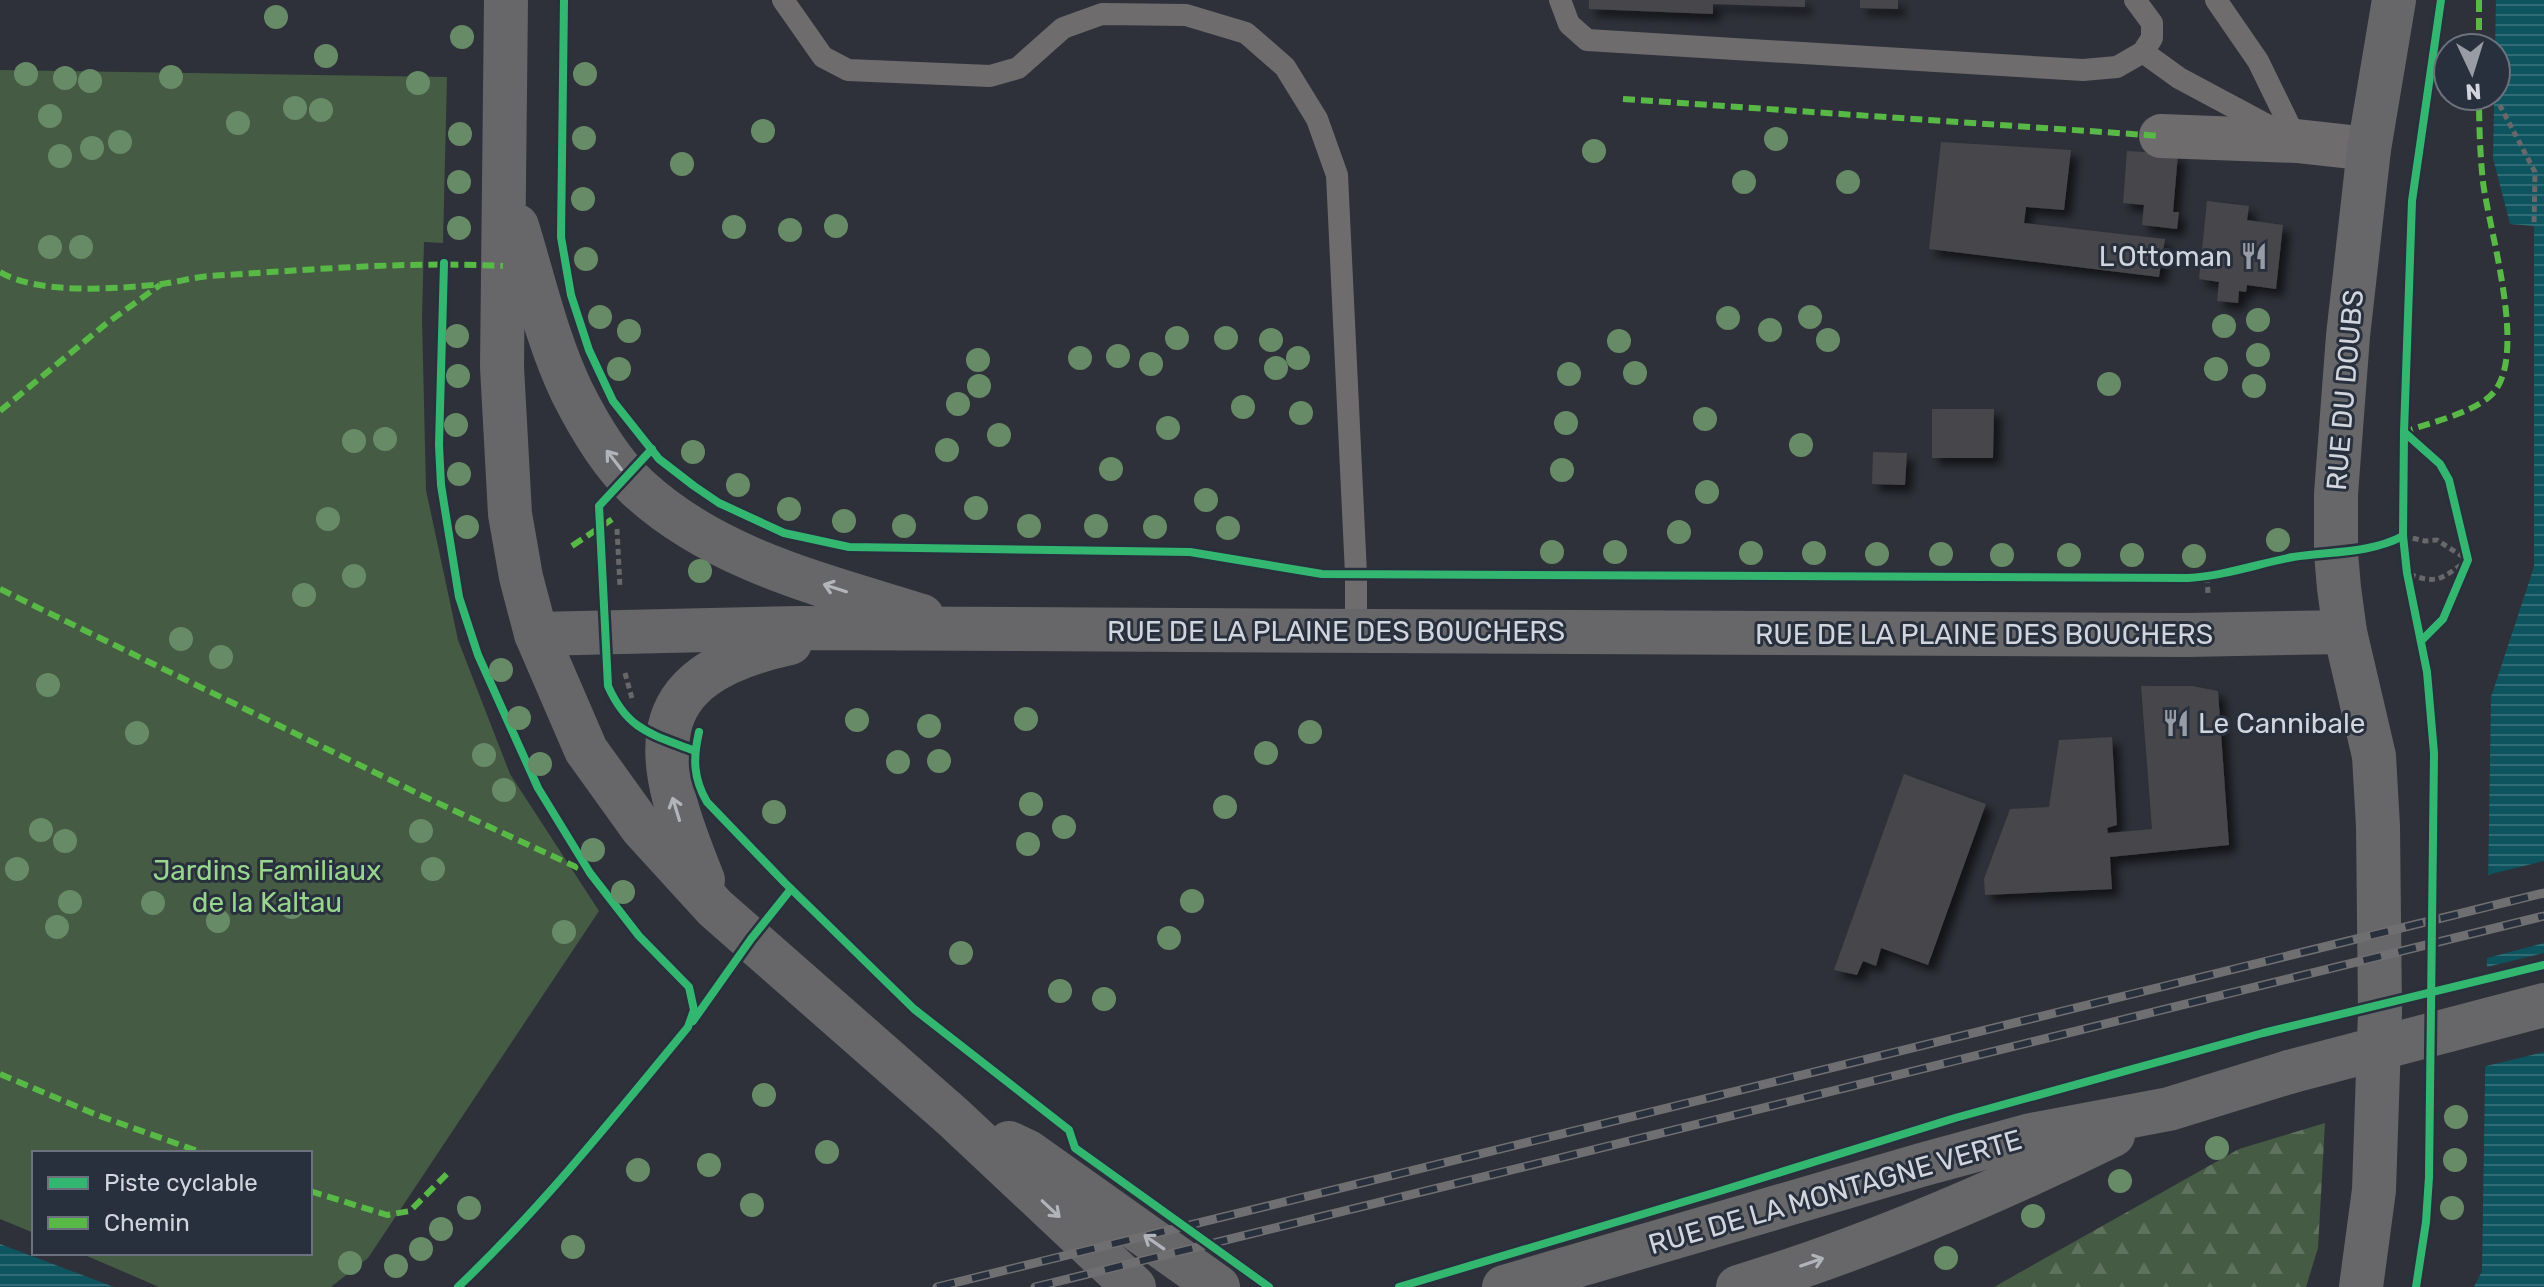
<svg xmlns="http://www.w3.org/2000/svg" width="2544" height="1287" font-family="Rubik,sans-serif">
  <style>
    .green { fill: #455b43 }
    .forest { fill: url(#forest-firs) }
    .water { fill: url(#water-rules) }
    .pier { fill: #2e3139 }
    .building { fill: #47464b; filter: url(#shadow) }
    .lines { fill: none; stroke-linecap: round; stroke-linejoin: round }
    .path { stroke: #686769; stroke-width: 5; stroke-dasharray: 6 4; stroke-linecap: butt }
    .lane { stroke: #6f6c6e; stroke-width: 22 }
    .street { stroke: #6f6c6e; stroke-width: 44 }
    .secondary { stroke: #676769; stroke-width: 44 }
    .rail-casing { stroke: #6f6f71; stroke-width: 9 }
    .rail { stroke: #29303d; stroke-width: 6; stroke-dasharray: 18; stroke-linecap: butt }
    .secondary-bridge { stroke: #676769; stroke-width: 44 }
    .quiet { stroke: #58b947; stroke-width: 6; stroke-dasharray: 12 6; stroke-linecap: butt }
    .cycleway-casing { stroke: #29303d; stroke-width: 13 }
    .cycleway { stroke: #33b770; stroke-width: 8 }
    .tree { fill: #688b67 }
    .oneway { stroke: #b1b4ba }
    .labels { text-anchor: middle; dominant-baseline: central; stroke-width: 6; stroke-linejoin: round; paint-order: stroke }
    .poi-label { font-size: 28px; fill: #d1d5dd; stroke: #29303d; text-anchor: end }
    .street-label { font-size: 28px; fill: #d1d5dd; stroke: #29303d }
    .park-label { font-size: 28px; fill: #98d58d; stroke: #29303d }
  </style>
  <defs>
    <pattern id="forest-firs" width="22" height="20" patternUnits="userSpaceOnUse" patternTransform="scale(2)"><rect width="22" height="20" fill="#455b43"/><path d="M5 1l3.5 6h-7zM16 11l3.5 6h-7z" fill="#5f725e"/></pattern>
    <pattern id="water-rules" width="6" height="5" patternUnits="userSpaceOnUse" patternTransform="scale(2)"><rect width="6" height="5" fill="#0d545e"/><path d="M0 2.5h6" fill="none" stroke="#2f6c75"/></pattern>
    <filter id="shadow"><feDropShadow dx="7" dy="7" stdDeviation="4" flood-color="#0009"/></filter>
  </defs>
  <rect width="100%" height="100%" fill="#2e3139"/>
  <path class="green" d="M 0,70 L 447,77 L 443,243 L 424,242 L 422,317 L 426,490 L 458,640 L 510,774 L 599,911 L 368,1258 L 331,1287 L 159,1287 L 80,1253 L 310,1253 L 310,1153 L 34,1153 L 34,1233 L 0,1219 Z"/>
  <path class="forest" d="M 2325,1123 L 2318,1248 L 2306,1287 L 1994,1287 L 2239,1149 Z"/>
  <g class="water">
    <path d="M 2496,0 L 2544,0 L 2544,1287 L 2474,1287 L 2482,1271 L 2491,697 L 2534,567 L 2534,226 L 2510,224 L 2493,158 Z"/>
    <path d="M 0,1244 L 114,1287 L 0,1287 Z"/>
  </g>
  <g class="pier">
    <path d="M 2544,861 L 2544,943 L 2483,959 L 2483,876 Z"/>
    <path d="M 2544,953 L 2544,1052 L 2482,1067 L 2483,968 Z"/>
  </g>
  <g class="building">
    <path d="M 1589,0 L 1805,0 L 1805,7 L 1713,4 L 1713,14 L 1589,9 Z"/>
    <path d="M 1860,0 L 1898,0 L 1898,9 L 1860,8 Z"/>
    <path d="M 1941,142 L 2071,150 L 2064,210 L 2026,207 L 2024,223 L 2165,239 L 2159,277 L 1929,249 Z"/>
    <path d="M 2127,151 L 2178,154 L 2173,212 L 2179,212 L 2177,229 L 2142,225 L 2144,205 L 2123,203 Z"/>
    <path d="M 2207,201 L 2249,206 L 2247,220 L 2283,225 L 2276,289 L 2247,285 L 2246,292 L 2239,291 L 2238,303 L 2217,301 L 2219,282 L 2199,279 Z"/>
    <path d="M 1932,409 L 1994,409 L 1993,458 L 1932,458 Z"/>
    <path d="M 1873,452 L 1907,453 L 1905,485 L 1872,484 Z"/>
    <path d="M 2141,686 L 2192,686 L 2218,691 L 2229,845 L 2110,857 L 2112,889 L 1985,895 L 1984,879 L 2010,809 L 2049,807 L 2059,740 L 2112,737 L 2117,825 L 2107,828 L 2108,833 L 2152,829 Z"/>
    <path d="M 1904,774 L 1986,804 L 1928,965 L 1881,948 L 1876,966 L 1863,961 L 1857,975 L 1834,970 Z"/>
  </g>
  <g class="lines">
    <g class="path">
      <path d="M 2495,96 L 2535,172 L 2534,225"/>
      <path d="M 617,529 L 620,587"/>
      <path d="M 2403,536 L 2425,541 L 2437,540 L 2468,560 C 2442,578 2438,586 2407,573"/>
      <path d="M 2207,577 L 2208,594"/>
      <path d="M 625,673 L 633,702"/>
    </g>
    <g class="lane">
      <path d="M 783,0 L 823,57 L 848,70 L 990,76 L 1018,68 L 1063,28 L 1102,14 L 1186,15 L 1246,33 L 1285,67 L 1317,119 L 1337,175 L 1356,574 L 1356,631"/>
      <path d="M 1560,0 L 1569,24 L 1587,40 L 2083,70 L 2117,67 L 2143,52 L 2152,38 L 2152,23 L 2135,0"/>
      <path d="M 2216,0 L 2258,61 L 2297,141"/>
      <path d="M 2143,52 L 2179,78 L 2278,131"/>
    </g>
    <path class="street" d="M 2161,136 L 2297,141 L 2369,149"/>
    <g class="secondary">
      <path d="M 506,0 L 502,367 L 510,514 L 521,577 L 536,634 L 586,750 L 642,828 L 715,908 L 953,1117 L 1134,1287"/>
      <path d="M 517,226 C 534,281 547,340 572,392 C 589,426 610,462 637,487 C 715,560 824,585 922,616"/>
      <path d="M 536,634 L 799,628 L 2187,635 L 2345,632"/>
      <path d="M 703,880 C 654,759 633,677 790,643"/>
      <path d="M 1009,1143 L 1028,1152 L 1218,1287"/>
      <path d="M 1504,1287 L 1921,1165 L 2031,1135 L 2169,1109 L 2289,1072"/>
      <path d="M 1738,1287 C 1867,1248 1992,1194 2113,1135"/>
      <path d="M 2361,1287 L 2374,1190 L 2380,1012 L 2378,826 L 2374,756 L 2345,632 L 2339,588 L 2336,553 L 2336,494 L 2348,336 L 2369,149 L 2394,0"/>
    </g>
    <g class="rail-casing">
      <g id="rail">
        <path d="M 937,1287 L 2544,893"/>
        <path d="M 1035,1287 L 2544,916"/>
      </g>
    </g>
    <use href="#rail" class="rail"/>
    <path class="secondary-bridge" d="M 2289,1072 L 2544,1005"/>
    <g class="quiet">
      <path d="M 2479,48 L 2479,0"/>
      <path d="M 1623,99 L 2161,136"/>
      <path d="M 0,272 C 39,295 117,289 162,284 C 178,282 194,277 210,276 C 308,270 406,261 503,266"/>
      <path d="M 0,411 L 107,323 L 160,285"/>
      <path d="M 2406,434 L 2404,432 C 2429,423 2469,414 2489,397 C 2531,363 2489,231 2483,182 C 2480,154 2479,125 2479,96"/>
      <path d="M 572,546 L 617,516"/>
      <path d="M 0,589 L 425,797 L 587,872"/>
      <path d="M 0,1074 L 97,1115 L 203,1153"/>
      <path d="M 310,1191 L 387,1215 L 410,1211 L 448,1173"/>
    </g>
    <g class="cycleway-casing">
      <g id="cycleway">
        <path d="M 564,0 L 561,237 L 571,295 L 589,350 L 613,401 L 659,459 L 694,486 L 719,503 L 784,533 L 849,547 L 1190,552 L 1322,574 L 2188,578 C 2224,576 2257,564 2293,557 C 2330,551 2369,554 2403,536"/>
        <path d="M 444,263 L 439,445 L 441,485 L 459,597 L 478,655 L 538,788 L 590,873 L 639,936 L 689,987 L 694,1010 L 688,1027 C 614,1117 542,1207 458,1287"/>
        <path d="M 2404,432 L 2440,464 L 2449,480 L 2468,560 L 2443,619 L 2421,641"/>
        <path d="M 652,449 L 599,506 L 608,686 C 628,731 652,734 695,751"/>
        <path d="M 699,732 C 693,758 693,778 707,802 L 785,883 L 914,1009 L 1069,1130 L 1075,1148 L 1269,1287"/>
        <path d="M 693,1021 L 751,939 L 791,889"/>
        <path d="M 1399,1287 L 1720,1191 L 1955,1118 L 2263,1033 L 2544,965"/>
        <path d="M 2416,1287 L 2426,1222 L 2429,1177 L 2434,753 L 2427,672 L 2407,573 L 2403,536 L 2404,432 L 2412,201 L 2441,0"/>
      </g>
    </g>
    <use href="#cycleway" class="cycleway"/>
  </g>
  <g class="tree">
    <circle cx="276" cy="17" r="12"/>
    <circle cx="462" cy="37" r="12"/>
    <circle cx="326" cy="56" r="12"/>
    <circle cx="26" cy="74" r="12"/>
    <circle cx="585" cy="74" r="12"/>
    <circle cx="171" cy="77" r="12"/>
    <circle cx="65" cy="78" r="12"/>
    <circle cx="90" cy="81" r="12"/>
    <circle cx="418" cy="83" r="12"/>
    <circle cx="295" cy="108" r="12"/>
    <circle cx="321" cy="110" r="12"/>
    <circle cx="50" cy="116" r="12"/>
    <circle cx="238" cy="123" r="12"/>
    <circle cx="763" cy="131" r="12"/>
    <circle cx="460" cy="134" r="12"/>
    <circle cx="584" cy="138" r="12"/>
    <circle cx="1776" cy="139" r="12"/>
    <circle cx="120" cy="142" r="12"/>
    <circle cx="92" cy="148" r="12"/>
    <circle cx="1594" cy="151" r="12"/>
    <circle cx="60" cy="156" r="12"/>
    <circle cx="682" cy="164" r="12"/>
    <circle cx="459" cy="182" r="12"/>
    <circle cx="1744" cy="182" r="12"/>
    <circle cx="1848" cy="182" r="12"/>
    <circle cx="583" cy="199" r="12"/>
    <circle cx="836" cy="226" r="12"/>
    <circle cx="734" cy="227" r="12"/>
    <circle cx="459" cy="228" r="12"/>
    <circle cx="790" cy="230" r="12"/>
    <circle cx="50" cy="247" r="12"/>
    <circle cx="81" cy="247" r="12"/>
    <circle cx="586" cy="259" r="12"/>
    <circle cx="600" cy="317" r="12"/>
    <circle cx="1810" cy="317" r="12"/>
    <circle cx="1728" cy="318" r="12"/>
    <circle cx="2258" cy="320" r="12"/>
    <circle cx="2224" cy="326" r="12"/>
    <circle cx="1770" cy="330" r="12"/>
    <circle cx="629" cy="331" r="12"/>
    <circle cx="457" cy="336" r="12"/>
    <circle cx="1177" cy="338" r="12"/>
    <circle cx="1226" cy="338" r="12"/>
    <circle cx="1271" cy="340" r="12"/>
    <circle cx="1828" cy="340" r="12"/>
    <circle cx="1619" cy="341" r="12"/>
    <circle cx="2258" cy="355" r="12"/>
    <circle cx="1118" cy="356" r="12"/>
    <circle cx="1080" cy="358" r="12"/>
    <circle cx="1298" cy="358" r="12"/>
    <circle cx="978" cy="360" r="12"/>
    <circle cx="1151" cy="364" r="12"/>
    <circle cx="1276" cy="368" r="12"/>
    <circle cx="619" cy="369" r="12"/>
    <circle cx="2216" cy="369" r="12"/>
    <circle cx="1635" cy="373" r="12"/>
    <circle cx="1569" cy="374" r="12"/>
    <circle cx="458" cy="376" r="12"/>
    <circle cx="2109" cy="384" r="12"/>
    <circle cx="979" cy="386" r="12"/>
    <circle cx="2254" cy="386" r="12"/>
    <circle cx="958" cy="404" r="12"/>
    <circle cx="1243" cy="407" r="12"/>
    <circle cx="1301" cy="413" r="12"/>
    <circle cx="1705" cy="419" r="12"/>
    <circle cx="1566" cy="423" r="12"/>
    <circle cx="456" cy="425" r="12"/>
    <circle cx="1168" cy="428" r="12"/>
    <circle cx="999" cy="435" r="12"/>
    <circle cx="385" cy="439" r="12"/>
    <circle cx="354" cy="441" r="12"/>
    <circle cx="1801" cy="445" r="12"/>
    <circle cx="947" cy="450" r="12"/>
    <circle cx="693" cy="452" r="12"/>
    <circle cx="1111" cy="469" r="12"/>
    <circle cx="1562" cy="470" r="12"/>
    <circle cx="459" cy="474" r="12"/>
    <circle cx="738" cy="485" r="12"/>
    <circle cx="1707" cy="492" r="12"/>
    <circle cx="1206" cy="500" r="12"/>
    <circle cx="976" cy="508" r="12"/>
    <circle cx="789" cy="509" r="12"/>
    <circle cx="328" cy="519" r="12"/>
    <circle cx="844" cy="521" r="12"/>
    <circle cx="904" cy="526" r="12"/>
    <circle cx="1029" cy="526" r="12"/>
    <circle cx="1096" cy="526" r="12"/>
    <circle cx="467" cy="527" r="12"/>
    <circle cx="1155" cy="527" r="12"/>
    <circle cx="1228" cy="528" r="12"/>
    <circle cx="1679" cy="532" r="12"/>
    <circle cx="2278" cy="540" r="12"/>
    <circle cx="1552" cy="552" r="12"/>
    <circle cx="1615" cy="552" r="12"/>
    <circle cx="1751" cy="553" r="12"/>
    <circle cx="1814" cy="553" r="12"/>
    <circle cx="1877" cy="554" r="12"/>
    <circle cx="1941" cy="554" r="12"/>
    <circle cx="2002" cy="555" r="12"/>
    <circle cx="2069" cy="555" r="12"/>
    <circle cx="2132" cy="555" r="12"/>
    <circle cx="2194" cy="556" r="12"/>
    <circle cx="700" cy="571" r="12"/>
    <circle cx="354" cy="576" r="12"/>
    <circle cx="304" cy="595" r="12"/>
    <circle cx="181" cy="639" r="12"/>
    <circle cx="221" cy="657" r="12"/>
    <circle cx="501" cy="670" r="12"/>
    <circle cx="48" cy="685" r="12"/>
    <circle cx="519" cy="718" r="12"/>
    <circle cx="1026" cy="719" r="12"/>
    <circle cx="857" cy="720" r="12"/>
    <circle cx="929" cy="726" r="12"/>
    <circle cx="1310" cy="732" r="12"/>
    <circle cx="137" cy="733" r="12"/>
    <circle cx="1266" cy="753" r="12"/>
    <circle cx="484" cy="755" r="12"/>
    <circle cx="939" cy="761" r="12"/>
    <circle cx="898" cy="762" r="12"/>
    <circle cx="540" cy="764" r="12"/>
    <circle cx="504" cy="790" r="12"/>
    <circle cx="1031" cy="804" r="12"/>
    <circle cx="1225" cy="807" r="12"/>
    <circle cx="774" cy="812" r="12"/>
    <circle cx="1064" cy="827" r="12"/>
    <circle cx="41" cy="830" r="12"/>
    <circle cx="421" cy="831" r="12"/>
    <circle cx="65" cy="841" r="12"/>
    <circle cx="1028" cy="844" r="12"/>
    <circle cx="593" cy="850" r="12"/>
    <circle cx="17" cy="869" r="12"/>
    <circle cx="433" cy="869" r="12"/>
    <circle cx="623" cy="892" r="12"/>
    <circle cx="1192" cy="901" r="12"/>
    <circle cx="70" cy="902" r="12"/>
    <circle cx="153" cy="903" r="12"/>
    <circle cx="292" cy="907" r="12"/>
    <circle cx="218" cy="921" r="12"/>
    <circle cx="57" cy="927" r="12"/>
    <circle cx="564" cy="932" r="12"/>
    <circle cx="1169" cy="938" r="12"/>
    <circle cx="961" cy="953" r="12"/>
    <circle cx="1060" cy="991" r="12"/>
    <circle cx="1104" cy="999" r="12"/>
    <circle cx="764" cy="1095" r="12"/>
    <circle cx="2456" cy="1117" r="12"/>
    <circle cx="2217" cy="1148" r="12"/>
    <circle cx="827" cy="1152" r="12"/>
    <circle cx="2455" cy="1160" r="12"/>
    <circle cx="709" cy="1165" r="12"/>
    <circle cx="638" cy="1170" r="12"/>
    <circle cx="2120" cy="1181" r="12"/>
    <circle cx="752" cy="1205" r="12"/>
    <circle cx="469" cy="1208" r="12"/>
    <circle cx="2452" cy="1208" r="12"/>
    <circle cx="2033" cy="1216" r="12"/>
    <circle cx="441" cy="1229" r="12"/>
    <circle cx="573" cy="1247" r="12"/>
    <circle cx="421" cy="1249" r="12"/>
    <circle cx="1946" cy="1258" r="12"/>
    <circle cx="350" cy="1263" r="12"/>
    <circle cx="396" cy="1266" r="12"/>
  </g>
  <defs><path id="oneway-shaft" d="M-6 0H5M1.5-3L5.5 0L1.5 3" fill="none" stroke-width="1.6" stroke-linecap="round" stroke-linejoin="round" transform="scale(2)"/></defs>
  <g class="oneway">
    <use href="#oneway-shaft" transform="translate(614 460) rotate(-128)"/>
    <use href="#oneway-shaft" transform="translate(835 588) rotate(-162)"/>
    <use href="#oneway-shaft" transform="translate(676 809) rotate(-107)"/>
    <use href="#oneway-shaft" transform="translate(1051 1209) rotate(43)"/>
    <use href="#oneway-shaft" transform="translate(1154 1242) rotate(-145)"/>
    <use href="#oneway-shaft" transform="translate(1812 1262) rotate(-19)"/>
  </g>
  <defs>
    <g id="restaurant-bare" transform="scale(2.16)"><path d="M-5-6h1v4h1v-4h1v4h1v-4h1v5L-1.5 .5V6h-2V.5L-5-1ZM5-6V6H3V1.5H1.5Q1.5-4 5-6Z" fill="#989ca4" stroke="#29303d" stroke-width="2.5" paint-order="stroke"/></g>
  </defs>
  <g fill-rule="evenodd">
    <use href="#restaurant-bare" x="2254" y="256"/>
    <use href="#restaurant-bare" x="2176" y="723"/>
  </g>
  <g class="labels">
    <g class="poi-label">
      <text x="2232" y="256">L'Ottoman</text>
      <text x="2198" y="723" text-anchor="start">Le Cannibale</text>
    </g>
    <g class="street-label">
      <text transform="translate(2345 390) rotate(-85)">RUE DU DOUBS</text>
      <text x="1336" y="631">RUE DE LA PLAINE DES BOUCHERS</text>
      <text x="1984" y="634">RUE DE LA PLAINE DES BOUCHERS</text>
      <text transform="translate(1835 1192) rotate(-16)">RUE DE LA MONTAGNE VERTE</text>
    </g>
    <g class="park-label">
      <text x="267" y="870">Jardins Familiaux<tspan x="267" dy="32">de la Kaltau</tspan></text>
    </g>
  </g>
  <rect x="32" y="1151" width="280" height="104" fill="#29303d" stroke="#6c727d" stroke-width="2"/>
  <rect x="48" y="1177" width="40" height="12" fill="#33b770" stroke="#6c727d" stroke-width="2"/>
  <text x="104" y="1191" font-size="24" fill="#d1d5dd">Piste cyclable</text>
  <rect x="48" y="1217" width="40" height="12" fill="#58b947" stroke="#6c727d" stroke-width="2"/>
  <text x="104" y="1231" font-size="24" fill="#d1d5dd">Chemin</text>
  <g transform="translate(2472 72) rotate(176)"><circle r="38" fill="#29303d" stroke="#6c727d" stroke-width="2"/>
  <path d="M0-6L14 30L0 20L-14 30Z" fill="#989ca4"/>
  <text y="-12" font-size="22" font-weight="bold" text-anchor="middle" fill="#d1d5dd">N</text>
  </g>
</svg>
